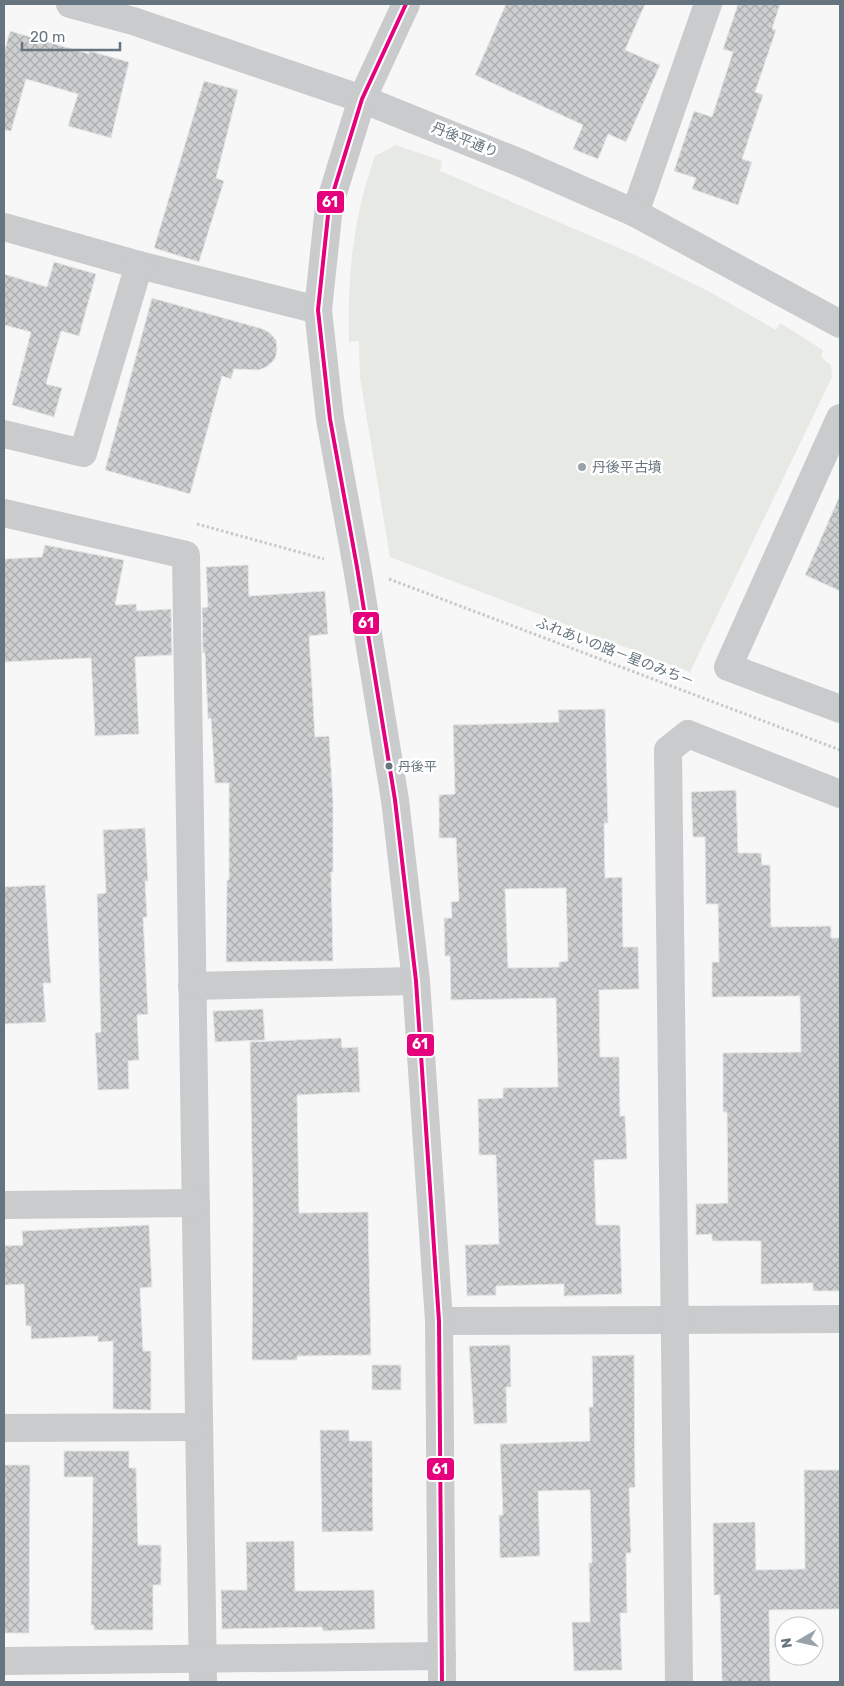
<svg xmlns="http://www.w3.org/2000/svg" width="844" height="1686" font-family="Rubik,'Noto Sans JP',sans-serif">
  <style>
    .grass { fill: #e6e9e4 }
    .park { fill: url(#park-dots) }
    .building { fill: url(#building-cross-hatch); stroke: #e6e6e6; fill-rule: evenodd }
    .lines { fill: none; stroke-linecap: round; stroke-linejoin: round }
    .path { stroke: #c7c9ca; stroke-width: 3; stroke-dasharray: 2.5 2.5; stroke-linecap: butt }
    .minor { stroke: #cacbcc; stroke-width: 28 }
    .tertiary { stroke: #cacbcc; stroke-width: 28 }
    .bus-1-casing { stroke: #fff; stroke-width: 8 }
    .bus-1 { stroke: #e5007d; stroke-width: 4 }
    .poi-dot { fill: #98a2a8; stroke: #fff; stroke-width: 2 }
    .bus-dot { fill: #65747e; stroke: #fff; stroke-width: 2 }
    .labels { text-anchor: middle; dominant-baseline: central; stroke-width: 5; stroke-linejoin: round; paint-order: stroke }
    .bus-label { font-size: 13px; fill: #65747e; stroke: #fff; text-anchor: start }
    .street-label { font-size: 14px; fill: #65747e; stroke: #fff }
    .poi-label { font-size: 14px; fill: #65747e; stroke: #fff; text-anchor: start }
    .line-badge { stroke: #fff; stroke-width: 2 }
    .badge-label { font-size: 14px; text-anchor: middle; font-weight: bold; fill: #fff }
  </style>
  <defs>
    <pattern id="park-dots" width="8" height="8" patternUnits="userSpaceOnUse" patternTransform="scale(1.25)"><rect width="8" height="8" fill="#e6e9e4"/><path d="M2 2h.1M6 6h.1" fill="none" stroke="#bec1be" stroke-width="1.8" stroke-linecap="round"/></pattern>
    <pattern id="building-cross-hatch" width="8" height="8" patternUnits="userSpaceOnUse" patternTransform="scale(1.25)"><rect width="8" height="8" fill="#cdcfd0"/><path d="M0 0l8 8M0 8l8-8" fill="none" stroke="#aaadae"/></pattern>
  </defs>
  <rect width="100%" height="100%" fill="#f7f7f7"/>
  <path class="grass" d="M 396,145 L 442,161 L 440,171 L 633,254 L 710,292 L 776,330 L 780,323 L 823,350 L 821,357 L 831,365 L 832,377 L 690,672 L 390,557 L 360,378 L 359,341 L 349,342 C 347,278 353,217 375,156 Z"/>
  <path class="park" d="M 4,1681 L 172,1681 L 174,1682 L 4,1682 Z"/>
  <g class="building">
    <path d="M 506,4 L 645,4 L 625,50 L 660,65 L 626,142 L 608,134 L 598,159 L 573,149 L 583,125 L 475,75 Z"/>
    <path d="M 738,4 L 780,4 L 772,29 L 776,30 L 755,92 L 763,95 L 742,159 L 752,162 L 738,205 L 692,189 L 696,178 L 674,171 L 694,111 L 712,117 L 733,52 L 723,49 Z"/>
    <path d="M 10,31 L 89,54 L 89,51 L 129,62 L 111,138 L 68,126 L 78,94 L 26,79 L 11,131 L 4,130 L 4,53 Z"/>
    <path d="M 204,81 L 238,90 L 216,178 L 224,181 L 199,262 L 154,248 Z"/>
    <path d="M 54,262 L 96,274 L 79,336 L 61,331 L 46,384 L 62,388 L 54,417 L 12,405 L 31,332 L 4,325 L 4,274 L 47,287 Z"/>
    <path d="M 152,298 L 263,329 L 270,333 L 276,340 L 277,350 L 275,359 L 268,366 L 259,370 L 234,369 L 231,379 L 222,376 L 190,494 L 105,470 Z"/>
    <path d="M 840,495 L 840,591 L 805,575 Z"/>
    <path d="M 45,545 L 124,560 L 115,605 L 136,604 L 137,611 L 171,609 L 172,655 L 135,657 L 139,734 L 95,736 L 91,658 L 4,662 L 4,559 L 42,557 Z"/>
    <path d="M 248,565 L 249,596 L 325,591 L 328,634 L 309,636 L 315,737 L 329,736 L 333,801 L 333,872 L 331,872 L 333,961 L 226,962 L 227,880 L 229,880 L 229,783 L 215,783 L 211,718 L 208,719 L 205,653 L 203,653 L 202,608 L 208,607 L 206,567 Z"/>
    <path d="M 605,709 L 608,823 L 604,823 L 605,878 L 622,877 L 623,947 L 638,947 L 639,989 L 599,990 L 600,1057 L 619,1057 L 620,1116 L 625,1116 L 627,1159 L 594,1160 L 596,1225 L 620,1225 L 622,1294 L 564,1296 L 564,1284 L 496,1286 L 496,1295 L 467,1296 L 465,1245 L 499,1244 L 496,1155 L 479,1155 L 478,1099 L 503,1098 L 503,1088 L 558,1087 L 556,998 L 451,1000 L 450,956 L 445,956 L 444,918 L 452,918 L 451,902 L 459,901 L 456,838 L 439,838 L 439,795 L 455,794 L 453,725 L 559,722 L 558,710 ZM 566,888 L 568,961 L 559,962 L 559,967 L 508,968 L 505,889 Z"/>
    <path d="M 736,790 L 738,853 L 761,853 L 762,865 L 770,865 L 771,927 L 831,926 L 831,938 L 840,938 L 840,1291 L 813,1291 L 813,1283 L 761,1284 L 761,1241 L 712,1241 L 712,1234 L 696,1235 L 696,1204 L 728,1203 L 727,1112 L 723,1112 L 723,1053 L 801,1052 L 800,996 L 712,997 L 712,962 L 719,962 L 718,904 L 706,904 L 705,837 L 693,837 L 691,792 Z"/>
    <path d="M 145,828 L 148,881 L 145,881 L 147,917 L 143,917 L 148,1014 L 137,1015 L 139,1060 L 128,1061 L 129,1089 L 98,1090 L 95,1033 L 101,1032 L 97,894 L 106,893 L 103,830 Z"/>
    <path d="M 45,885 L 51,983 L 43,983 L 46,1022 L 4,1024 L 4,887 Z"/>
    <path d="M 263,1009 L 265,1040 L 215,1042 L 213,1011 Z"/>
    <path d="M 341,1038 L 342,1048 L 358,1047 L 360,1092 L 297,1095 L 299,1213 L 368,1212 L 371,1355 L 297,1356 L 297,1360 L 252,1360 L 253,1214 L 250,1042 Z"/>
    <path d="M 149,1225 L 152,1287 L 140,1288 L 143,1351 L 151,1351 L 151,1410 L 113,1409 L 113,1341 L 98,1342 L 98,1336 L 31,1339 L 31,1326 L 26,1326 L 24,1284 L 4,1285 L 4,1246 L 23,1245 L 22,1231 Z"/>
    <path d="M 510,1345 L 511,1387 L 506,1387 L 507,1423 L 474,1424 L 469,1346 Z"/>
    <path d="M 634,1355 L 635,1487 L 629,1488 L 631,1553 L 626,1553 L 627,1613 L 620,1613 L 622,1670 L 574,1671 L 572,1622 L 590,1622 L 589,1563 L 592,1563 L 590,1490 L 538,1491 L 540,1556 L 500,1558 L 499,1515 L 503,1515 L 500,1444 L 590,1441 L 589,1407 L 593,1407 L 592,1356 Z"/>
    <rect x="372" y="1365" width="29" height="25"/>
    <path d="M 320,1430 L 349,1430 L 349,1441 L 372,1441 L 373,1531 L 322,1532 Z"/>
    <path d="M 64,1451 L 129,1451 L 129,1468 L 136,1468 L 138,1545 L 161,1545 L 161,1585 L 153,1585 L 153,1630 L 94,1630 L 94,1625 L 91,1625 L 93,1477 L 64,1477 Z"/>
    <path d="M 4,1465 L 30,1465 L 29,1633 L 4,1633 Z"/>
    <path d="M 804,1470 L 840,1470 L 840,1609 L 769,1610 L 770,1682 L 722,1682 L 720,1595 L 714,1595 L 713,1523 L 755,1522 L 756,1570 L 805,1569 Z"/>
    <path d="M 294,1541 L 295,1591 L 374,1590 L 375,1629 L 323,1631 L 322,1627 L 222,1629 L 221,1590 L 247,1590 L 246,1542 Z"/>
  </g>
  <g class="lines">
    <g class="path">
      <path d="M 197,524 L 324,559"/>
      <path d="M 389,579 L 840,750"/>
    </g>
    <g class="minor">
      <path d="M 362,99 L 406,4"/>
      <path d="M 635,213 L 708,4"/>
      <path d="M 4,227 L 139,265 L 318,310"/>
      <path d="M 840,418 L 728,667 L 840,709"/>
      <path d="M 4,434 L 83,453 L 139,265"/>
      <path d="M 4,513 L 186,555 L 203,1682"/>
      <path d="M 192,986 L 416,981"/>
      <path d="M 4,1205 L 196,1203"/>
      <path d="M 439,1321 L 840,1319"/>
      <path d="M 4,1428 L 199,1427"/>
      <path d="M 4,1661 L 442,1656"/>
      <path d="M 679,1682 L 668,750 L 688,734 L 840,794"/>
    </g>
    <g class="tertiary">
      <path d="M 70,4 L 133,21 L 362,99 L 523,164 L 635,213 L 840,324"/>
      <path d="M 362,99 L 329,206 L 318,310 L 330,419 L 357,567 L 395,800 L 416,981 L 439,1321 L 442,1682"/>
    </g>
    <g class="bus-1-casing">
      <path id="bus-1" d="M 406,4 L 362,99 L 329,206 L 318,310 L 330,419 L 357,567 L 395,800 L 416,981 L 439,1321 L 442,1682"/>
    </g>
    <use href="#bus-1" class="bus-1"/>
  </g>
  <circle class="poi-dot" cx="582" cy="467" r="5"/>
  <circle class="bus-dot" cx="389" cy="766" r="4.5"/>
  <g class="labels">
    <g class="bus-label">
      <text x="398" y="766">丹後平</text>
    </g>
    <g class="street-label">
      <text transform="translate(465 140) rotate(22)">丹後平通り</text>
      <text transform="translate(615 652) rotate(21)">ふれあいの路－星のみち－</text>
    </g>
    <g class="poi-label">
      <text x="592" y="467">丹後平古墳</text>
    </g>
  </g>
  <g class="line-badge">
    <rect x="316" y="190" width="29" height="24" rx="5" fill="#e5007d"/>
    <rect x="352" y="611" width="28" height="24" rx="5" fill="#e5007d"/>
    <rect x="406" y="1033" width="29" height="24" rx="5" fill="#e5007d"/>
    <rect x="426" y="1457" width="29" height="24" rx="5" fill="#e5007d"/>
  </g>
  <g class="badge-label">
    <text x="330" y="207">61</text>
    <text x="366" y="628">61</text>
    <text x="420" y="1049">61</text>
    <text x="440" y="1474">61</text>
  </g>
  <rect width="844" height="1686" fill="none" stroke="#65747e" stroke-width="10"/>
  <g transform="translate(799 1641) rotate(261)"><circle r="24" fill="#ffffff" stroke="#c1c7cb"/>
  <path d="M0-4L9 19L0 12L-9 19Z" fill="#98a2a8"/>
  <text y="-8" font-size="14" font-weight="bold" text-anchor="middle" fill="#65747e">N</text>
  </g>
  <path d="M22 42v8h98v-8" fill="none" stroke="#65747e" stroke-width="2.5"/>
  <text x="30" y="42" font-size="15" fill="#65747e" stroke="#ffffff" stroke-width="4" paint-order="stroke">20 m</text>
</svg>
